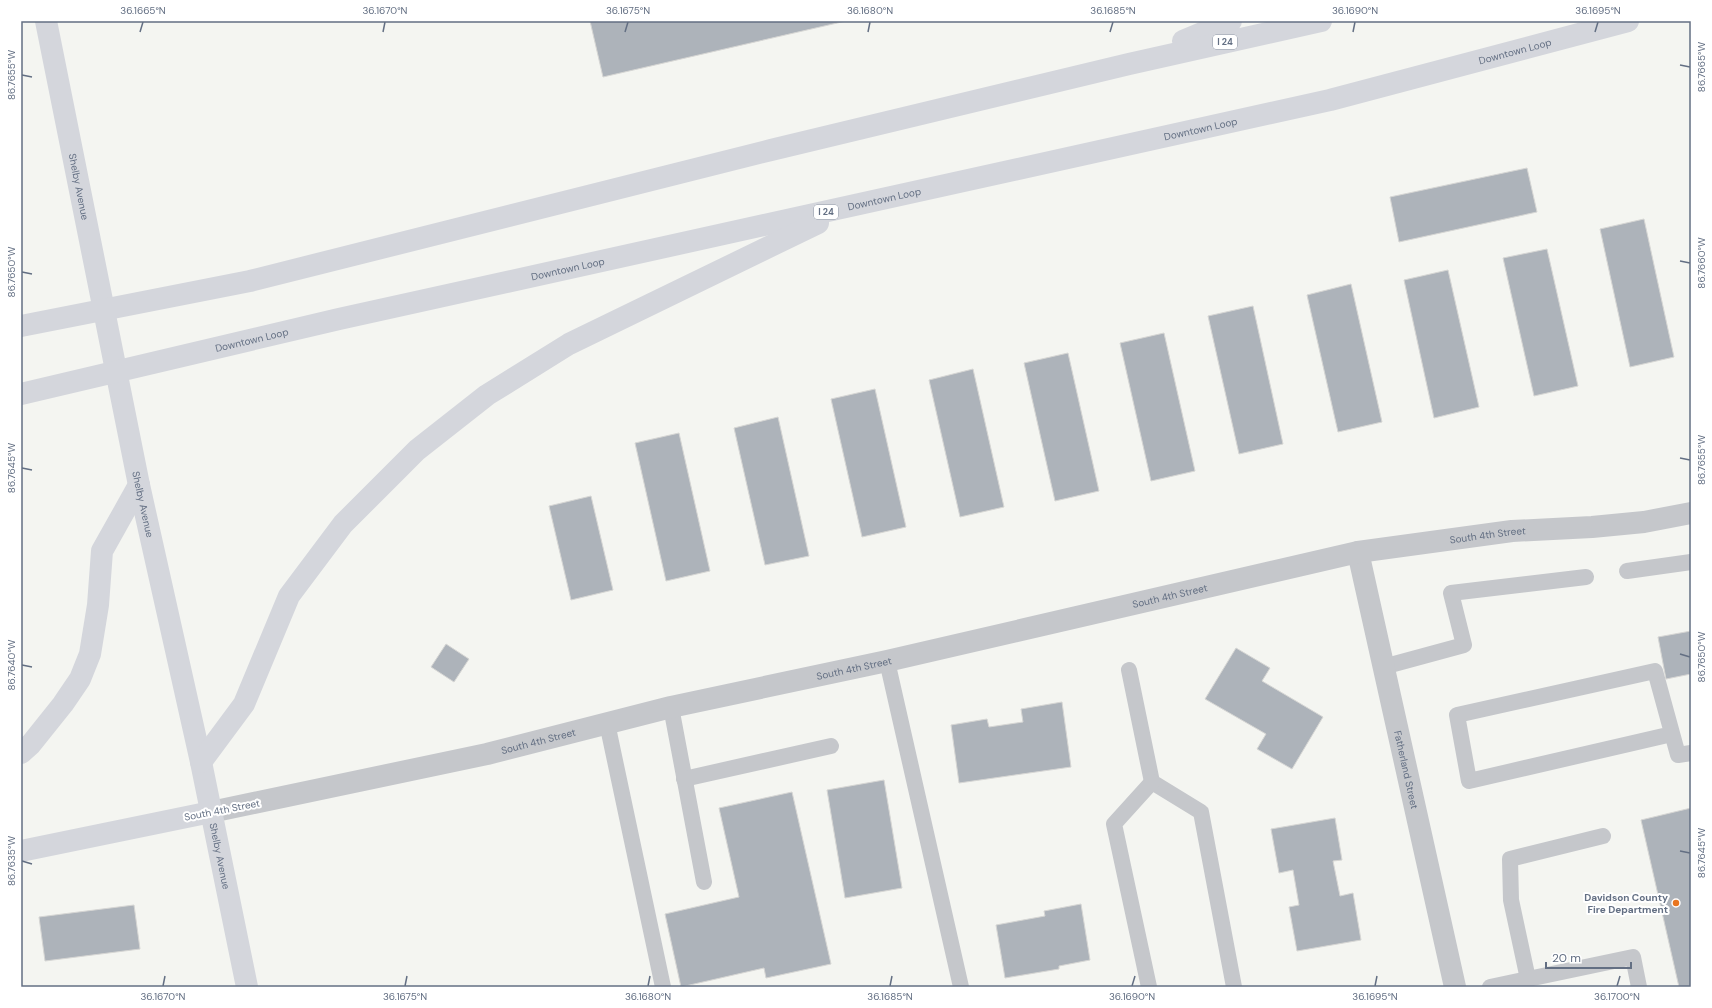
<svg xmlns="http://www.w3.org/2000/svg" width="1712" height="1008" font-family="'DM Sans',sans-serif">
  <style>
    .building { fill: #adb3ba; stroke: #d6d6d4 }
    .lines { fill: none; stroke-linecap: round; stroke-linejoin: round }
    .lane { stroke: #c5c7cb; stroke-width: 16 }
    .street { stroke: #c5c7cb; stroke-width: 22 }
    .secondary { stroke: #d4d6dc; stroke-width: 22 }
    .highway { stroke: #d4d6dc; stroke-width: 22 }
    .ticks { fill: none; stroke: #636f83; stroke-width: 1.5 }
    .poi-dot { fill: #e8751f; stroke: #fff; stroke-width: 1.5 }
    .labels { text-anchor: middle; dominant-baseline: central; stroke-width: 4; stroke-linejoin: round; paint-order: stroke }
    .shield { fill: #fff; stroke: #929aa8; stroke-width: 1 }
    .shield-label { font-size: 9px; font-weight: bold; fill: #636f83 }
    .street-label { font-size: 10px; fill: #636f83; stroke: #fff }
    .poi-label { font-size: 10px; font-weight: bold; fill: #636f83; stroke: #fff; text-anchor: end }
    .neatline { fill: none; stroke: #636f83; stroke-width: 1.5 }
    .ticks-label { font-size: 10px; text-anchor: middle; fill: #636f83 }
  </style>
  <rect width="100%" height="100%" fill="#f4f5f1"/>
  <g class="building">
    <path d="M 590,21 L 846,21 L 603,77 Z"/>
    <path d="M 1527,168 L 1537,212 L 1399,242 L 1390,197 Z"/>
    <path d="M 1644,219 L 1674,357 L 1630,367 L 1600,229 Z"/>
    <path d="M 1547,249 L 1578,386 L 1534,396 L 1503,258 Z"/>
    <path d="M 1448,270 L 1479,407 L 1434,418 L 1404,280 Z"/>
    <path d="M 1351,284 L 1382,422 L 1338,432 L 1307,295 Z"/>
    <path d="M 1253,306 L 1283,444 L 1239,454 L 1208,316 Z"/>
    <path d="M 1164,333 L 1195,471 L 1151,481 L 1120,343 Z"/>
    <path d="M 1068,353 L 1099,491 L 1055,501 L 1024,363 Z"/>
    <path d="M 973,369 L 1004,507 L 960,517 L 929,380 Z"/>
    <path d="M 875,389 L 906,527 L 862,537 L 831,399 Z"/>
    <path d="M 778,417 L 809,556 L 765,565 L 734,428 Z"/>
    <path d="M 679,433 L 710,571 L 666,581 L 635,443 Z"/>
    <path d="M 591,496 L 613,590 L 571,600 L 549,506 Z"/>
    <path d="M 1691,631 L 1691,674 L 1666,679 L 1658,637 Z"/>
    <path d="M 446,644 L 469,659 L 454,682 L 431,667 Z"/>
    <path d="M 1236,648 L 1270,668 L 1262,681 L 1323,717 L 1292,769 L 1257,749 L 1266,734 L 1205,699 Z"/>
    <path d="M 1062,702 L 1071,767 L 959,783 L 951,725 L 987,719 L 989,727 L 1023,722 L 1021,709 Z"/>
    <path d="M 884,780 L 902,888 L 845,898 L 827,790 Z"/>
    <path d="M 792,792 L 831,964 L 766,978 L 764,968 L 681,987 L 665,914 L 739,897 L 719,808 Z"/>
    <path d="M 1691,808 L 1691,987 L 1679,987 L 1641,820 Z"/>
    <path d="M 1335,818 L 1342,860 L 1333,861 L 1340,896 L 1353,893 L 1361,940 L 1297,951 L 1289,907 L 1299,905 L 1293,870 L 1279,873 L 1271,829 Z"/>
    <path d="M 1081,904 L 1090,960 L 1059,966 L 1059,969 L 1005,978 L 996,925 L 1045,916 L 1044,911 Z"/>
    <path d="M 134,905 L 140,949 L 45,961 L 39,917 Z"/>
  </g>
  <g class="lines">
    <g class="lane">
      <path d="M 1627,571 L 1691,562"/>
      <path d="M 887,661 L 961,987"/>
      <path d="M 1383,667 L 1464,645 L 1451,593 L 1586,577"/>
      <path d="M 1129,670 L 1152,782 L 1201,812 L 1234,987"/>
      <path d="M 671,707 L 704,882"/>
      <path d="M 607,723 L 663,987"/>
      <path d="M 1672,734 L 1469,781 L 1457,715 L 1655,671 L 1678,755 L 1691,753"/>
      <path d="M 684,779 L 831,746"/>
      <path d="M 1528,979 L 1511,900 L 1510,859 L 1603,836"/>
      <path d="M 1149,987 L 1114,824 L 1152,782"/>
      <path d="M 1490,987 L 1633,957 L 1639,987"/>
    </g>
    <g class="street">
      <path id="s1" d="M 1358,552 L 1455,987"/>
      <path id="s2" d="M 211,812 L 487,754 L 671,707 L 887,661 L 1358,552 L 1512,531 L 1592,527 L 1644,522 L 1691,513"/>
    </g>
    <g class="secondary">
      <path id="s3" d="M 46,21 L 139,485 L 201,762 L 247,987"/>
      <path d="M 21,851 L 211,812"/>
    </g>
    <g class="highway">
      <path d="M 1183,41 L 1231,21"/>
      <path d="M 21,326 L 250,281 L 771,150 L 1129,64 L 1321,21"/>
      <path id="s4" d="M 21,394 L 339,319 L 1330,100 L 1628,21"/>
      <path d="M 21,753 L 31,744 L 63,704 L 80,679 L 90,654 L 98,605 L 102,551 L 139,485"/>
      <path d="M 201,762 L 244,704 L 289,596 L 343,524 L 417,450 L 487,395 L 569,344 L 818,223"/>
    </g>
  </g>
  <path class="ticks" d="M 140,32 L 143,22M 383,32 L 385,22M 625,32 L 628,22M 868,32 L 870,22M 1110,32 L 1113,22M 1353,32 L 1355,22M 1595,32 L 1598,22M 1680,65 L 1690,67M 22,75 L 32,77M 1680,261 L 1690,263M 22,272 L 32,274M 1680,458 L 1690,460M 22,468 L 32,470M 1680,654 L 1690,657M 22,665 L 32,667M 1680,851 L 1690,853M 22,861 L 32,864M 163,986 L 165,976M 405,986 L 407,976M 648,986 L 650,976M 890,986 L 892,976M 1132,986 L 1135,976M 1375,986 L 1377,976M 1617,986 L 1620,976"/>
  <circle class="poi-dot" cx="1676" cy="903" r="4"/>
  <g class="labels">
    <g class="shield">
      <rect x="1213" y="35" width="24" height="14" rx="3"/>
      <rect x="814" y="205" width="24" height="14" rx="3"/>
    </g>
    <g class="shield-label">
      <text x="1225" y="42">I 24</text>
      <text x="826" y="212">I 24</text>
    </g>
    <g class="street-label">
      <text stroke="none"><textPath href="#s4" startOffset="1533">Downtown Loop</textPath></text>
      <text stroke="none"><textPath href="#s4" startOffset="1209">Downtown Loop</textPath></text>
      <text stroke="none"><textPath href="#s3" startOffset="169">Shelby Avenue</textPath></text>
      <text stroke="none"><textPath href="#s4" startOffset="885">Downtown Loop</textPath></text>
      <text stroke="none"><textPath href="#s4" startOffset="561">Downtown Loop</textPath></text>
      <text stroke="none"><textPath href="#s4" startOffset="237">Downtown Loop</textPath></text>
      <text stroke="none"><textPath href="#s3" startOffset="493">Shelby Avenue</textPath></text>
      <text stroke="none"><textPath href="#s2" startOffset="1307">South 4th Street</textPath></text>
      <text stroke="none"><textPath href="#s2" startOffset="983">South 4th Street</textPath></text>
      <text stroke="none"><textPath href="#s2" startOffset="659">South 4th Street</textPath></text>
      <text stroke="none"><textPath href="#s2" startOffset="335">South 4th Street</textPath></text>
      <text stroke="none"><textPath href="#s1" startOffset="223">Fatherland Street</textPath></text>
      <text transform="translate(222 810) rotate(-11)">South 4th Street</text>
      <text stroke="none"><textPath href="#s3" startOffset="853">Shelby Avenue</textPath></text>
    </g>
    <g class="poi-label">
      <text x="1668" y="897">Davidson County<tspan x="1668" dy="12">Fire Department</tspan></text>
    </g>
  </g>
  <rect width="1712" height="1008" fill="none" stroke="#ffffff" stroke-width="44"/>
  <path d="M1546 962v6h85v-6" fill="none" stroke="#636f83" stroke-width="2"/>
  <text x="1552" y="962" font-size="12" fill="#636f83" stroke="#ffffff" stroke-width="3" paint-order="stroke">20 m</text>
  <rect x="22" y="22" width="1668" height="964" class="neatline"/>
  <g class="ticks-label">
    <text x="143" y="14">36.1665°N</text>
    <text x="385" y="14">36.1670°N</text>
    <text x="628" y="14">36.1675°N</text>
    <text x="870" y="14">36.1680°N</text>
    <text x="1113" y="14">36.1685°N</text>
    <text x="1355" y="14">36.1690°N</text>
    <text x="1598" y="14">36.1695°N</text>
    <text transform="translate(1701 67) rotate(-90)" y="4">86.7665°W</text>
    <text transform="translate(11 75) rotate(-90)" y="4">86.7655°W</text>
    <text transform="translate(1701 263) rotate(-90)" y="4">86.7660°W</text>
    <text transform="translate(11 272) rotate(-90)" y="4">86.7650°W</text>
    <text transform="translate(1701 460) rotate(-90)" y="4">86.7655°W</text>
    <text transform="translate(11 468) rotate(-90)" y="4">86.7645°W</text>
    <text transform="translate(1701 657) rotate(-90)" y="4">86.7650°W</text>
    <text transform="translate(11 665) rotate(-90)" y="4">86.7640°W</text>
    <text transform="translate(1701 853) rotate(-90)" y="4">86.7645°W</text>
    <text transform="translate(11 861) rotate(-90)" y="4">86.7635°W</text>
    <text x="163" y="1000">36.1670°N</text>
    <text x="405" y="1000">36.1675°N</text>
    <text x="648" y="1000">36.1680°N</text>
    <text x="890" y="1000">36.1685°N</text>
    <text x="1132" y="1000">36.1690°N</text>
    <text x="1375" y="1000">36.1695°N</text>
    <text x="1617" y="1000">36.1700°N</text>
  </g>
</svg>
